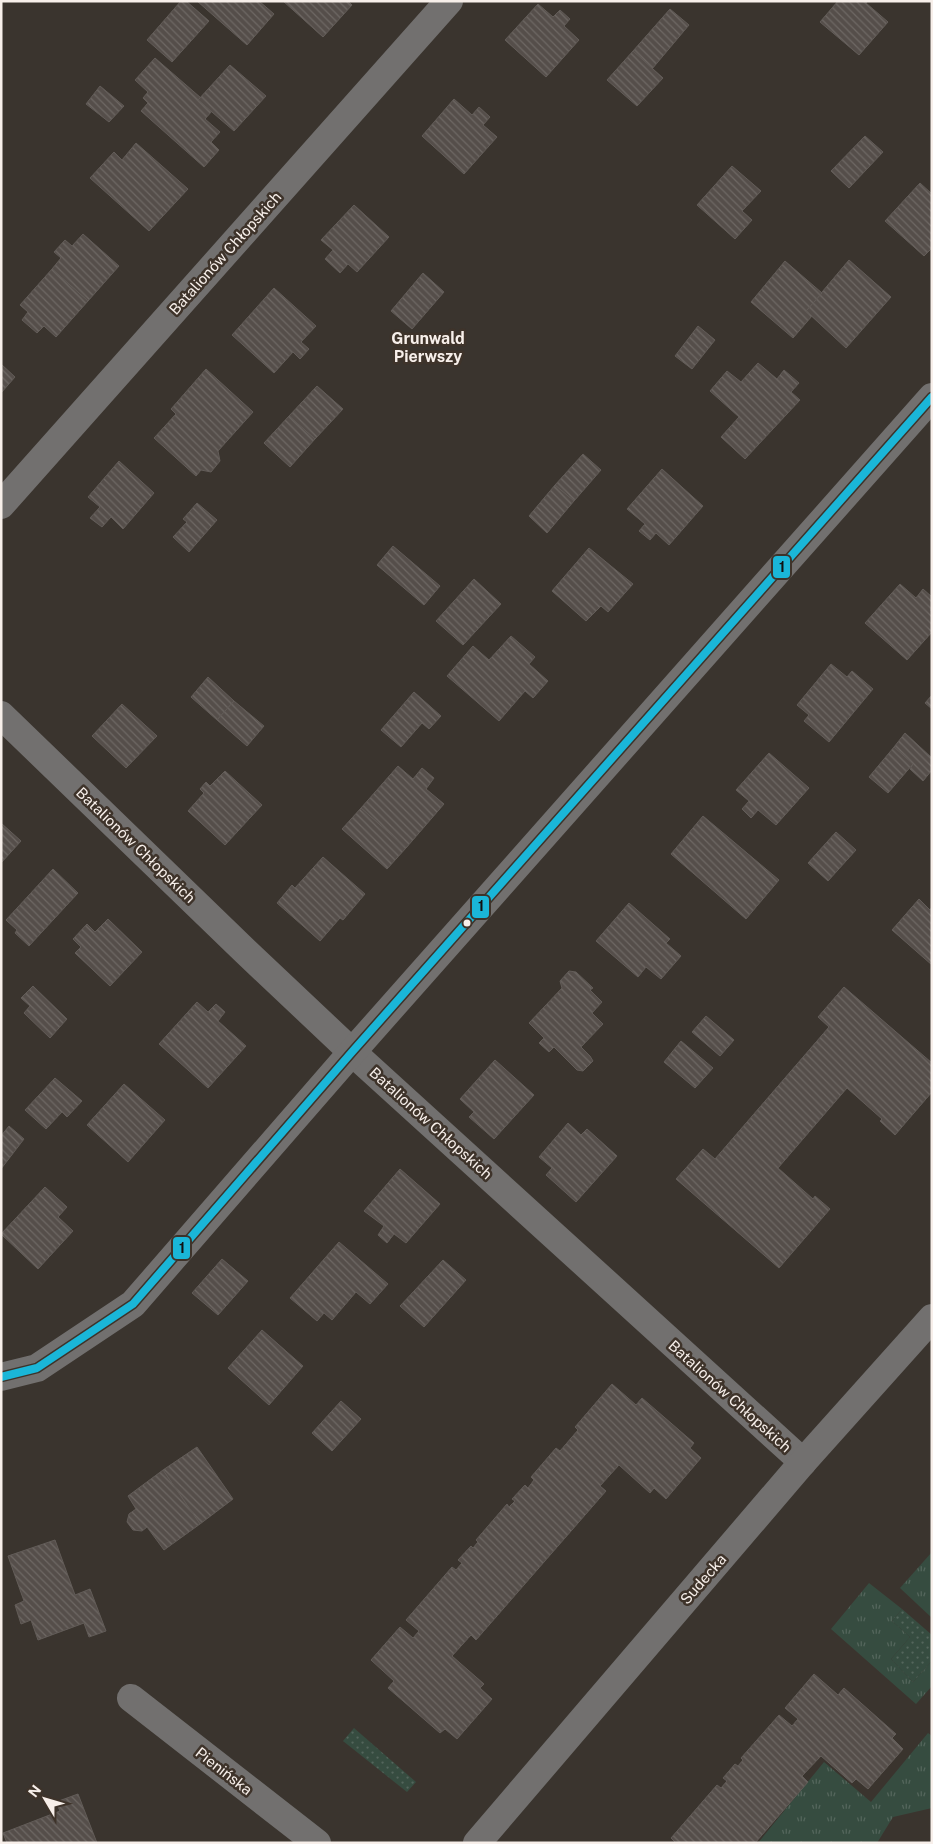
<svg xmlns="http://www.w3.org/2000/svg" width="933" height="1844" font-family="'Public Sans',sans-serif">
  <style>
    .grass { fill: url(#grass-tufts) }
    .park { fill: url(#park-dots) }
    .building { fill: url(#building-back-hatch); stroke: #625c58 }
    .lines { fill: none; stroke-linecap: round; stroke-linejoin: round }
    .street { stroke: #72706f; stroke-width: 28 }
    .bus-1-casing { stroke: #3e332a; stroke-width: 11 }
    .bus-1 { stroke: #1ab6d8; stroke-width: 8 }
    .bus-dot { fill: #f7efea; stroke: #3e332a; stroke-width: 2 }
    .labels { text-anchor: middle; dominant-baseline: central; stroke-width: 5; stroke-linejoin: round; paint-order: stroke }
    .street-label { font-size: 15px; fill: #f7efea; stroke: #3e332a }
    .neighbourhood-label { font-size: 16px; font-weight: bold; fill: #f7efea; stroke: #3e332a }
    .line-badge { stroke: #3e332a; stroke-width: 2 }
    .pale-badge-label { font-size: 14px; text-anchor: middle; font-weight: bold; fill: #111 }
  </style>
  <defs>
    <pattern id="grass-tufts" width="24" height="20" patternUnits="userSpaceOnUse" patternTransform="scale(1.25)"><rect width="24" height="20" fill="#364c40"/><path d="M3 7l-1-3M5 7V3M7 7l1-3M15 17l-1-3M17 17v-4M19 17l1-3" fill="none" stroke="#54665c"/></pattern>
    <pattern id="park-dots" width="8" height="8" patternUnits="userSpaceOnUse" patternTransform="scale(1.25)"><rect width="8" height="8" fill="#364c40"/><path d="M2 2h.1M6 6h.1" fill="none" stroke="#54665c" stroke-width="1.8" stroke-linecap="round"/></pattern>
    <pattern id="building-back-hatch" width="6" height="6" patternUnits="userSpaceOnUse" patternTransform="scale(1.25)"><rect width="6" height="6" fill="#554e4a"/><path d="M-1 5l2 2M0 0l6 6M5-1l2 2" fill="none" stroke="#6e6864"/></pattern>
  </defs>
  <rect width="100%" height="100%" fill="#3a342e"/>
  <g class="grass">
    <path d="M 932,1552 L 932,1618 L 900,1588 Z"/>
    <path d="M 869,1583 L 902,1609 L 892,1621 L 910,1637 L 891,1659 L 913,1682 L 932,1661 L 932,1686 L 916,1704 L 831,1629 Z"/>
    <path d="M 928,1733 L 932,1736 L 932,1808 L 893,1817 L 877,1843 L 758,1843 L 824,1762 L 871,1802 Z"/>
  </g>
  <g class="park">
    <path d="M 902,1609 L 932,1635 L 932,1661 L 913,1682 L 891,1659 L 910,1637 L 892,1621 Z"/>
    <path d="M 354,1728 L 416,1782 L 407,1792 L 343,1741 Z"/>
  </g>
  <g class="building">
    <path d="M 181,1 L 186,1 L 209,21 L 172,62 L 147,40 Z"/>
    <path d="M 197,1 L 259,1 L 274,14 L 247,45 Z"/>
    <path d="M 283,1 L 348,1 L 352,5 L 323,37 Z"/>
    <path d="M 838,1 L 868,1 L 866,3 L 888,22 L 859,55 L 820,22 Z"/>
    <path d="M 538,4 L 553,17 L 560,10 L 570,19 L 564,26 L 579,40 L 546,77 L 505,40 Z"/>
    <path d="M 670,9 L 689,25 L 652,69 L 633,51 Z"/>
    <path d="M 633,51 L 663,78 L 637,106 L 607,80 Z"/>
    <path d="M 155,58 L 201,98 L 198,100 L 212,111 L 205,119 L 220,132 L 211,142 L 219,150 L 204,167 L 141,111 L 148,103 L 143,98 L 148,92 L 135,80 Z"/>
    <path d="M 230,65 L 266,96 L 234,131 L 198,100 Z"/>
    <path d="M 100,86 L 124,106 L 109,122 L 86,104 Z"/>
    <path d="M 454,99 L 472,115 L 479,107 L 490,117 L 483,125 L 497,137 L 464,174 L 422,136 Z"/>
    <path d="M 865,136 L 883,152 L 849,188 L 831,171 Z"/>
    <path d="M 136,143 L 188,189 L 149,231 L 90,178 L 114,152 L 122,160 Z"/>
    <path d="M 732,166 L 761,191 L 742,211 L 752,220 L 735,239 L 697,205 Z"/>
    <path d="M 920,183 L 932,194 L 932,248 L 924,256 L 885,221 Z"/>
    <path d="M 354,205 L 389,237 L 357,272 L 348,264 L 340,273 L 325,259 L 333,250 L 321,240 Z"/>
    <path d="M 83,234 L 119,266 L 88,301 L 52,269 L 61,258 L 54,252 L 65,240 L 72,246 Z"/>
    <path d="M 849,260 L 891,297 L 846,348 L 806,311 Z"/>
    <path d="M 785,261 L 822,293 L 806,311 L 812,316 L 793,338 L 751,302 Z"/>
    <path d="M 52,269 L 88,301 L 56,337 L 44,326 L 37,333 L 22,320 L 28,312 L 20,305 Z"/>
    <path d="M 423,273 L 444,292 L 412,329 L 391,311 Z"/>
    <path d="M 274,288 L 316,326 L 301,342 L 309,349 L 300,359 L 293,352 L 274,373 L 232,335 Z"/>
    <path d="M 698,326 L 715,340 L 692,369 L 675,356 Z"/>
    <path d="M 758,363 L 777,379 L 784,370 L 799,383 L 791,392 L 800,400 L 745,459 L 721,437 L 739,417 L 710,391 L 727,371 L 741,382 Z"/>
    <path d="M 1,364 L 15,377 L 1,393 Z"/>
    <path d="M 206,369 L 253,412 L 218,451 L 220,461 L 211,472 L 201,470 L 196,476 L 154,438 L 176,414 L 171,409 Z"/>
    <path d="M 317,386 L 343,409 L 315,439 L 289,416 Z"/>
    <path d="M 289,416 L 315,439 L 290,467 L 264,443 Z"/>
    <path d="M 583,454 L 601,470 L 574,501 L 555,485 Z"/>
    <path d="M 119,461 L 154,493 L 123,529 L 111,517 L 102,527 L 90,518 L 100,507 L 88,497 Z"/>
    <path d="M 662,469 L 703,506 L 669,545 L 656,533 L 650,540 L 639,531 L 645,524 L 627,509 Z"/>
    <path d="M 555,485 L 574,501 L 547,533 L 529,516 Z"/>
    <path d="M 197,503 L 217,520 L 189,552 L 173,537 L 187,522 L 183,519 Z"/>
    <path d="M 393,546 L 440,586 L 424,605 L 377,565 Z"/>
    <path d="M 589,548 L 633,584 L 608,612 L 601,606 L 586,621 L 552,591 Z"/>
    <path d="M 474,579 L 501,604 L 463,645 L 436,621 Z"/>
    <path d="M 900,584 L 916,598 L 923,589 L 932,597 L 932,608 L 930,610 L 932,612 L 932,632 L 907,660 L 865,623 Z"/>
    <path d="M 511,636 L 535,657 L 529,664 L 548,681 L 533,698 L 525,691 L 499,721 L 447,676 L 473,646 L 489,660 Z"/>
    <path d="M 831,664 L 847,677 L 852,671 L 873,689 L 829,742 L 804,721 L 809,715 L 797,705 Z"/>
    <path d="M 208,677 L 234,701 L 217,720 L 191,697 Z"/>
    <path d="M 414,692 L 441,716 L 429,729 L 422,723 L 401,747 L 381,730 Z"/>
    <path d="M 932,695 L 932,709 L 925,703 Z"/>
    <path d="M 234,701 L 264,726 L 247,746 L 217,720 Z"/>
    <path d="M 122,704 L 157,736 L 126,768 L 92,736 Z"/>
    <path d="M 905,733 L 932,758 L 932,770 L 923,781 L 910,769 L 913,764 L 894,747 Z"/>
    <path d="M 894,747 L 913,764 L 888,793 L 869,777 Z"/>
    <path d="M 769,753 L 809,788 L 776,825 L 758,810 L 751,818 L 742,809 L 749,801 L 736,790 Z"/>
    <path d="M 398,766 L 413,779 L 422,768 L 434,778 L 426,789 L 444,804 L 406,848 L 361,808 Z"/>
    <path d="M 225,771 L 262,805 L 225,845 L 188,811 L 204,793 L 200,789 L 206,782 L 210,786 Z"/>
    <path d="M 361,808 L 406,848 L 387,869 L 342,829 Z"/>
    <path d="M 703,816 L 779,880 L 746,919 L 671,854 Z"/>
    <path d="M 1,823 L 21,841 L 1,863 Z"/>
    <path d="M 836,832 L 856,850 L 828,881 L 808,863 Z"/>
    <path d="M 323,857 L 365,894 L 343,920 L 340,918 L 320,941 L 277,903 L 292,885 L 295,888 Z"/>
    <path d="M 53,869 L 78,893 L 29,946 L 15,933 L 17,930 L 6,920 Z"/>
    <path d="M 919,899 L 930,910 L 932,907 L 932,965 L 892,930 Z"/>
    <path d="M 629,903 L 670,939 L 666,943 L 681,956 L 661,979 L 646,967 L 638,977 L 596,941 Z"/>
    <path d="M 108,919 L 142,952 L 110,986 L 75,953 L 81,947 L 73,939 L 87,924 L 95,932 Z"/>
    <path d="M 569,971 L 576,972 L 593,988 L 590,990 L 602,1002 L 592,1013 L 603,1024 L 581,1047 L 590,1056 L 593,1061 L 583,1071 L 577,1070 L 554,1047 L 549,1052 L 539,1043 L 544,1038 L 529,1023 L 562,988 L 560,981 Z"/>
    <path d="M 33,986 L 67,1019 L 50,1038 L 24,1013 L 30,1006 L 21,998 Z"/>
    <path d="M 844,987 L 932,1063 L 932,1092 L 895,1135 L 880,1121 L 882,1119 L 847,1088 L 778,1168 L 813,1199 L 815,1196 L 830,1209 L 779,1268 L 676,1179 L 703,1149 L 715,1159 L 829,1027 L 818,1017 Z"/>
    <path d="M 197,1002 L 208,1012 L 216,1004 L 225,1012 L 218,1021 L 246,1046 L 208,1088 L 159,1044 Z"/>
    <path d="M 706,1016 L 734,1040 L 720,1056 L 692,1032 Z"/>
    <path d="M 681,1041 L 713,1068 L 695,1088 L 664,1062 Z"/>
    <path d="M 495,1060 L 534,1095 L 494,1139 L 469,1117 L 474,1112 L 460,1099 Z"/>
    <path d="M 55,1078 L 82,1101 L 67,1117 L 62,1112 L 46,1129 L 25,1110 Z"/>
    <path d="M 124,1084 L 165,1120 L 128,1162 L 87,1125 Z"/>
    <path d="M 568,1123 L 581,1135 L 587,1129 L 617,1156 L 576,1202 L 546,1175 L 552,1168 L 539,1157 Z"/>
    <path d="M 9,1126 L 24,1139 L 1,1169 L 1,1136 Z"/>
    <path d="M 400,1169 L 440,1204 L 406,1243 L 394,1234 L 387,1243 L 378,1235 L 384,1226 L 364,1211 Z"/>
    <path d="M 45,1187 L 67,1207 L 58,1217 L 73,1231 L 38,1269 L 1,1234 Z"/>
    <path d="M 339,1242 L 388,1284 L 370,1304 L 356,1292 L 332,1320 L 324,1313 L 317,1321 L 290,1298 Z"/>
    <path d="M 222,1259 L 248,1281 L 218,1315 L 192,1293 Z"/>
    <path d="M 443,1260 L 466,1280 L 424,1327 L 400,1306 Z"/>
    <path d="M 262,1330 L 303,1366 L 269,1405 L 228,1368 Z"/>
    <path d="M 612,1384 L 636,1405 L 642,1398 L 694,1443 L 690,1448 L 701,1458 L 666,1499 L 654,1488 L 650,1493 L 619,1465 L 600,1486 L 606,1491 L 476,1640 L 471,1635 L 452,1656 L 484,1684 L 480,1688 L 492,1699 L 457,1739 L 445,1729 L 440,1733 L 388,1688 L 394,1681 L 371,1660 L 400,1627 L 413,1638 L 419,1631 L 406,1620 L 452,1567 L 456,1570 L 462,1563 L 458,1560 L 471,1546 L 473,1548 L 478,1542 L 476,1540 L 507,1504 L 509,1507 L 515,1501 L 512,1499 L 525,1485 L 528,1488 L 534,1480 L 531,1477 L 556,1448 L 560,1451 L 578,1430 L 575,1427 Z"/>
    <path d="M 341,1401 L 361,1419 L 332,1451 L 312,1433 Z"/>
    <path d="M 197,1447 L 233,1499 L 200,1524 L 163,1470 Z"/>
    <path d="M 163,1470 L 200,1524 L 164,1550 L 147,1527 L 142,1531 L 133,1530 L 127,1522 L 129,1514 L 136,1509 L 128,1496 Z"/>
    <path d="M 55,1540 L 75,1595 L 90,1589 L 106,1631 L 89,1637 L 84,1623 L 38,1640 L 31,1620 L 21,1624 L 15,1605 L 24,1601 L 8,1556 Z"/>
    <path d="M 814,1674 L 838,1695 L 844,1688 L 896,1734 L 892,1738 L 903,1749 L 868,1789 L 856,1779 L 852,1783 L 821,1756 L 802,1776 L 808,1782 L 755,1843 L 676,1843 L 671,1838 L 717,1785 L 721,1788 L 727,1781 L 723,1778 L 735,1764 L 738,1766 L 743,1760 L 741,1758 L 779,1715 L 792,1726 L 798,1719 L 785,1708 Z"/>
    <path d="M 78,1794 L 97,1843 L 7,1843 L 3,1833 L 60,1811 L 56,1802 Z"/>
  </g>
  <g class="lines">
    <g class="street">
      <path d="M 1,505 L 449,1"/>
      <path d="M 1,715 L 245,951 L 352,1052 L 803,1462"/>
      <path d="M 1,1377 L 37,1368 L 133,1304 L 352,1052 L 932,397"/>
      <path d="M 131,1698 L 317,1843"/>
      <path d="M 477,1843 L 803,1462 L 932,1318"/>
    </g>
    <g class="bus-1-casing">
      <path id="bus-1" d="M 1,1377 L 37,1368 L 133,1304 L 352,1052 L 932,397"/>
    </g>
    <use href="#bus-1" class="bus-1"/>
  </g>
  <circle class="bus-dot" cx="467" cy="923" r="4.5"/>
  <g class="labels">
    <g class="street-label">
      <text transform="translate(225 253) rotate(-48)">Batalionów Chłopskich</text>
      <text transform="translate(136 845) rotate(44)">Batalionów Chłopskich</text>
      <text transform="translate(431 1123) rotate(42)">Batalionów Chłopskich</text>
      <text transform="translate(730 1396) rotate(42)">Batalionów Chłopskich</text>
      <text transform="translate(703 1579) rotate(-49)">Sudecka</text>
      <text transform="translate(224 1771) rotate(38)">Pienińska</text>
    </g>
    <g class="neighbourhood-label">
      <text x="428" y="338">Grunwald<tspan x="428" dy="18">Pierwszy</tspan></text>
    </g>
  </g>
  <g class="line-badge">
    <rect x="772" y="555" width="19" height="24" rx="5" fill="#1ab6d8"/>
    <rect x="471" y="895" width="19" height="24" rx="5" fill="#1ab6d8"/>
    <rect x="172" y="1236" width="19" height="24" rx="5" fill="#1ab6d8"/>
  </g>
  <g class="pale-badge-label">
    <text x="782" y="572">1</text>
    <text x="481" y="911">1</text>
    <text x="182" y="1253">1</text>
  </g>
  <rect width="933" height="1844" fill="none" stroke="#f7efea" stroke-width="5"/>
  <g transform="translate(45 1799) rotate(308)" stroke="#3e332a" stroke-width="4" paint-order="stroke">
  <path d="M0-4L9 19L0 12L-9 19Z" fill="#f7efea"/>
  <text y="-8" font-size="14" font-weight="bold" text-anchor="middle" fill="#f7efea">N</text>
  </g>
</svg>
